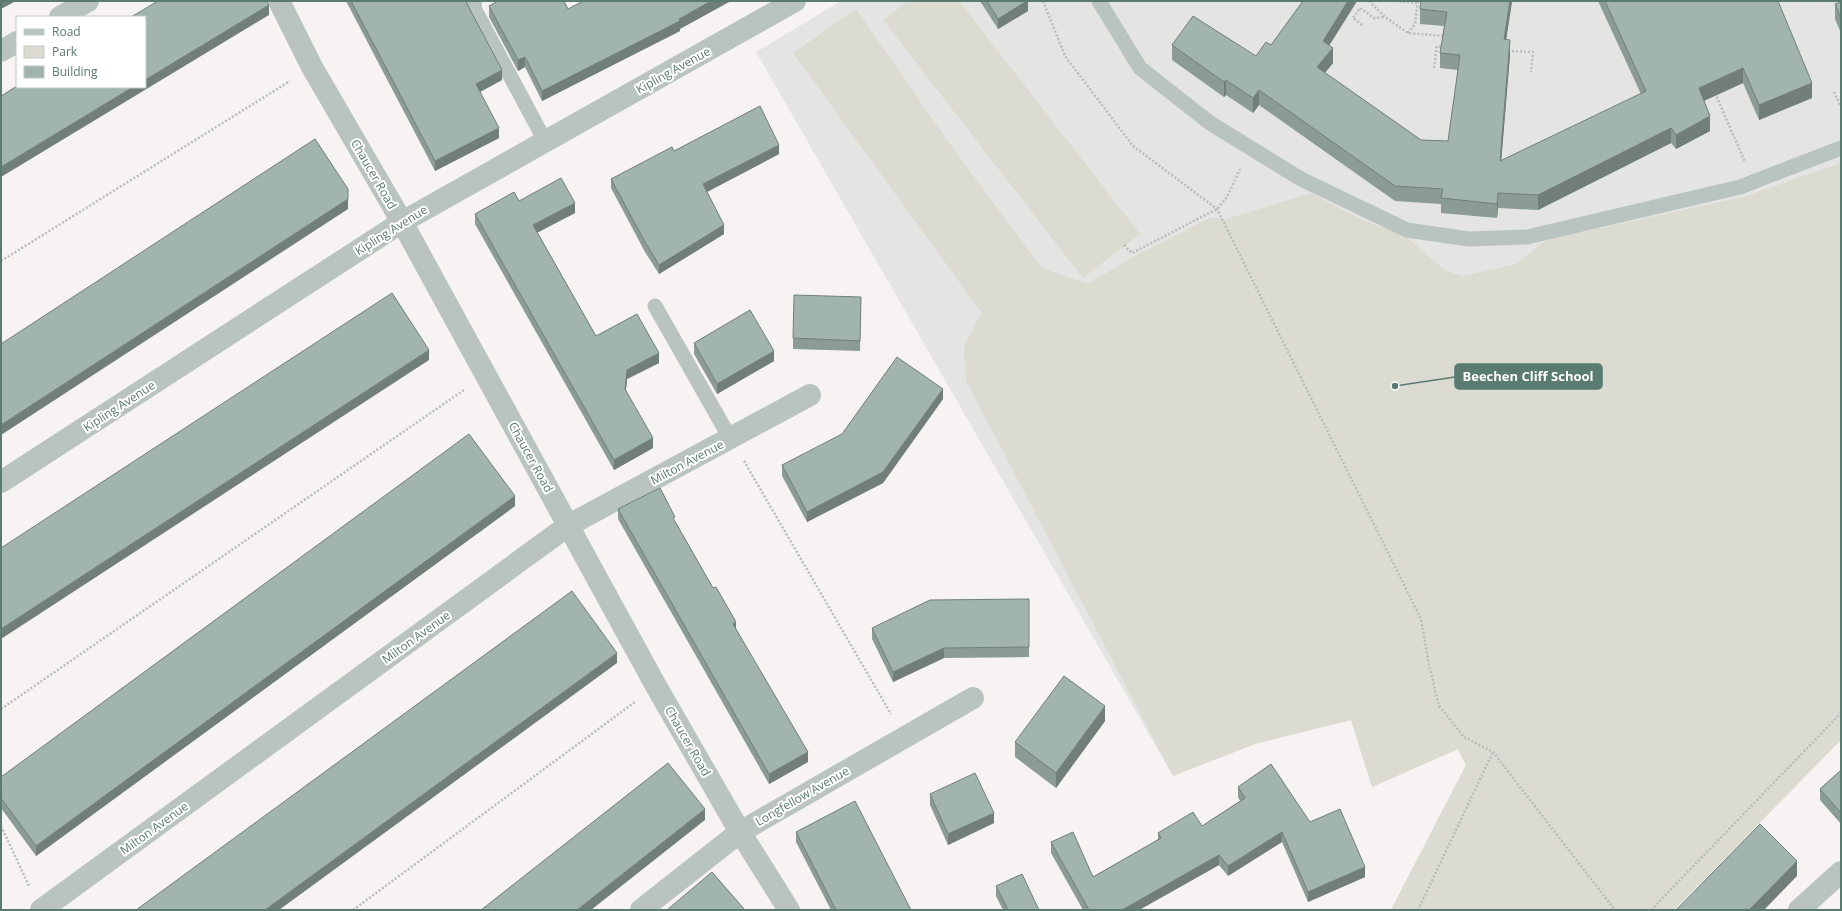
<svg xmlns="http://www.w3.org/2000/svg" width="1842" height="911" font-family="'Open Sans',sans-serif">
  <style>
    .built { fill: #e4e5e3 }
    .green { fill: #dcdbd1 }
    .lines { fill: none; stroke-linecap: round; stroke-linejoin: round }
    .path { stroke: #b6bdbb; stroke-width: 2.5; stroke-dasharray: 2 2; stroke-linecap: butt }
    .service { stroke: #b9c4c1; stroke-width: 15 }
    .minor { stroke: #b9c4c1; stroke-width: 22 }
    .wall { fill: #8b9b96 }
    .shaded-wall { fill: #717e7a }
    .building { fill: #a2b4ae; stroke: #717e7a }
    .labels { text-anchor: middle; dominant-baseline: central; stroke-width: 4; stroke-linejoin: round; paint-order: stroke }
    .street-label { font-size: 12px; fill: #5a7b71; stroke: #fff }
    .leader { fill: none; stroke: #5a7b71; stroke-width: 1.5 }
    .callout-dot { fill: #5a7b71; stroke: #fff; stroke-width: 1.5 }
    .callout { fill: #5a7b71; stroke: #5a7b71; stroke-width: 1.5 }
    .callout-label { font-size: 13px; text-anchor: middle; font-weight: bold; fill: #fff }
  </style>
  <rect width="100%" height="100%" fill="#f6f3f2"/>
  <path class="built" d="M 841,1 L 1841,1 L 1841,740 L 1674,910 L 1391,910 L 1466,765 L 1458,749 L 1372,787 L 1351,720 L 1255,744 L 1173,776 L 756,52 Z"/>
  <g class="green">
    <path d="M 908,1 L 959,1 L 1140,234 L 1083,278 L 883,20 Z"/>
    <path d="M 856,9 L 947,140 L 1042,268 L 1088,284 L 1129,259 L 1212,217 L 1223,220 L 1311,193 L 1360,219 L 1404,235 L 1446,271 L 1463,276 L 1516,264 L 1546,240 L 1743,197 L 1841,163 L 1841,740 L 1674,910 L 1391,910 L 1466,765 L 1458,749 L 1372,787 L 1351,720 L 1255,744 L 1173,776 L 966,381 L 964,348 L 981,312 L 793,53 Z"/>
  </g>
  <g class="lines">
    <g class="path">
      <path d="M 1043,1 L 1065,56 L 1133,146 L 1217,209 L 1421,619 L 1429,665 L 1439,706 L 1464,737 L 1493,752 L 1615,910"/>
      <path d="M 1369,1 L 1385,17 L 1408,33 L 1444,36"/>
      <path d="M 1395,1 L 1418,3"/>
      <path d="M 1362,25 L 1353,18 L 1360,8 L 1374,18 L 1385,17"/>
      <path d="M 1408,33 L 1415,24 L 1418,1"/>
      <path d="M 1508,51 L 1533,52 L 1531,72"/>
      <path d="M 1434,68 L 1437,46 L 1443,47"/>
      <path d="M 1834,92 L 1841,107"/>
      <path d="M 1715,93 L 1745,162"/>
      <path d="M 1124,245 L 1132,253 L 1217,209 L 1227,197 L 1240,169"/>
      <path d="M 1,261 L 290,81"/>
      <path d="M 744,461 L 891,714"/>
      <path d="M 1,709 L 464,390"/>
      <path d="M 1,826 L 29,886"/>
      <path d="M 353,910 L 635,702"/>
      <path d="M 1418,910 L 1493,752"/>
      <path d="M 1651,910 L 1841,713"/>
    </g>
    <g class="service">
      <path d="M 474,1 L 475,10 L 545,141"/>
      <path d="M 1099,1 L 1140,68 L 1210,123 L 1301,179 L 1407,230 L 1469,239 L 1527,237 L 1740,187 L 1841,148"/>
      <path d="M 655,306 L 730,438"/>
    </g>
    <g class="minor">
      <path d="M 279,1 L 312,67 L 402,222 L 656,686 L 740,832 L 789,910"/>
      <path d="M 60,17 L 88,1"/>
      <path d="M 1,51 L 17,42"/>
      <path d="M 1,482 L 402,222 L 795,1"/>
      <path d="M 41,910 L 569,525 L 810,395"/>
      <path d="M 641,910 L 740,832 L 973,698"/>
      <path d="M 1799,910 L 1841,872"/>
    </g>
  </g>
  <g class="wall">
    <path d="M 346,1 L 466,1 L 467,4 L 502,80 L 480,92 L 499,138 L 435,171 Z"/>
    <path d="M 980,1 L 1028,1 L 1028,11 L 998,29 Z"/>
    <path d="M 1303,1 L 1357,1 L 1329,46 L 1333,63 L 1325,73 L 1421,140 L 1448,141 L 1458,70 L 1440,68 L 1440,53 L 1444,26 L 1420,24 L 1420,9 L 1512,1 L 1506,39 L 1510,55 L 1501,161 L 1641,94 L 1598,1 L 1781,1 L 1778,2 L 1812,98 L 1759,120 L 1743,83 L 1704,101 L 1710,131 L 1676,149 L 1671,143 L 1538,210 L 1498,208 L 1497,218 L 1441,213 L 1441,204 L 1395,201 L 1259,105 L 1253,113 L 1226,95 L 1224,97 L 1172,60 L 1172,45 L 1256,56 L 1271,45 Z"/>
    <path d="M 1841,2 L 1841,33 L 1835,19 L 1835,4 Z"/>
    <path d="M 489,6 L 568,9 L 680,29 L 680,31 L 542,101 L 525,67 L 518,71 L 489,17 Z"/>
    <path d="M 674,151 L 779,154 L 707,192 L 724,234 L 659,274 L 645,252 L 611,188 L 611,179 Z"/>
    <path d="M 519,201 L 575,213 L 537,232 L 596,336 L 659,363 L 627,379 L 626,390 L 653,448 L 614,470 L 475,224 L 475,214 Z"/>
    <path d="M 861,297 L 860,351 L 793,349 L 793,338 Z"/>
    <path d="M 694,343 L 774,361 L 717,394 L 694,354 Z"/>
    <path d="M 943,399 L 883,483 L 807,522 L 782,476 L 782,465 Z"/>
    <path d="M 515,506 L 36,856 L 1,808 L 1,777 Z"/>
    <path d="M 618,509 L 675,521 L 736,629 L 808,762 L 769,784 L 618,519 Z"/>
    <path d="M 1029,599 L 1029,657 L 944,658 L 893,682 L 872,639 L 872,628 Z"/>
    <path d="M 1105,721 L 1056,788 L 1015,757 L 1015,742 Z"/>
    <path d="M 1841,770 L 1841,824 L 1820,800 L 1820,789 Z"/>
    <path d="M 1238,787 L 1310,822 L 1365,877 L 1308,902 L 1282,842 L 1228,876 L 1219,865 L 1139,910 L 1083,910 L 1051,853 L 1051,842 L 1093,877 L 1158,840 L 1158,833 L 1202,826 L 1240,801 L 1238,797 Z"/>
    <path d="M 930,794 L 994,823 L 948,845 L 930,805 Z"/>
    <path d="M 796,832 L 911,910 L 831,910 L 796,842 Z"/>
    <path d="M 996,886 L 1039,910 L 1003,910 L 996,896 Z"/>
  </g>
  <g class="shaded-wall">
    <path d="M 1,1 L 16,1 L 1,9 Z"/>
    <path d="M 711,1 L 731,1 L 680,29 L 680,31 L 542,101 L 542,91 L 679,19 Z"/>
    <path d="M 1027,1 L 1028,1 L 1028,11 L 998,29 L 998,19 Z"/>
    <path d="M 1348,1 L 1357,1 L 1323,55 L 1323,41 Z"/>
    <path d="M 1510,1 L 1512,1 L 1504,54 L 1504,39 Z"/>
    <path d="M 269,5 L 269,15 L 1,177 L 1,167 L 133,87 L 145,87 L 145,80 Z"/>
    <path d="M 1510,40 L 1510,55 L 1500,176 L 1500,161 Z"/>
    <path d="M 1333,48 L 1333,63 L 1317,82 L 1317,67 Z"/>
    <path d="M 525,57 L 525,67 L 518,71 L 518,60 Z"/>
    <path d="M 1743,68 L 1743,83 L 1699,103 L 1699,88 Z"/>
    <path d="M 502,70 L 502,80 L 476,94 L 476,84 Z"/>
    <path d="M 1226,80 L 1226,95 L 1224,97 L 1224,82 Z"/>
    <path d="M 1812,83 L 1812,98 L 1759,120 L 1759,105 Z"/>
    <path d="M 1259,90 L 1259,105 L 1253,113 L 1253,98 Z"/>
    <path d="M 1710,116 L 1710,131 L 1676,149 L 1676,135 Z"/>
    <path d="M 499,128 L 499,138 L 435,171 L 435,161 Z"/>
    <path d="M 1671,128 L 1671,143 L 1538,210 L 1538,195 Z"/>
    <path d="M 779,145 L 779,154 L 703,194 L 703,184 Z"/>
    <path d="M 1498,193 L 1498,208 L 1497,218 L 1497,204 Z"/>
    <path d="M 348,199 L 348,209 L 1,435 L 1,425 Z"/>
    <path d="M 575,203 L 575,213 L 533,235 L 533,225 Z"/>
    <path d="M 724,225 L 724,234 L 659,274 L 659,265 Z"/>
    <path d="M 429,350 L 429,360 L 1,639 L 1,629 Z"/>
    <path d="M 774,351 L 774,361 L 717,394 L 717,384 Z"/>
    <path d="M 659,353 L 659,363 L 627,379 L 625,399 L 625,389 L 627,370 Z"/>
    <path d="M 943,389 L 943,399 L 883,483 L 807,522 L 807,512 Z"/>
    <path d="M 653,438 L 653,448 L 614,470 L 614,460 Z"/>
    <path d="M 515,496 L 515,506 L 36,856 L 36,846 Z"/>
    <path d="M 736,622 L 736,633 L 733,624 Z"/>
    <path d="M 944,648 L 944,658 L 893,682 L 893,672 Z"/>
    <path d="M 617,653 L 617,663 L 279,910 L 265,910 Z"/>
    <path d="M 1105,706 L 1105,721 L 1056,788 L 1056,773 Z"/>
    <path d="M 808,752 L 808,762 L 769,784 L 769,774 Z"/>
    <path d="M 705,809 L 705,820 L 591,910 L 577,910 Z"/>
    <path d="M 994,813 L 994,823 L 948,845 L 948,834 Z"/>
    <path d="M 1282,832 L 1282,842 L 1228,876 L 1228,866 Z"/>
    <path d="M 1219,855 L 1219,865 L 1139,910 L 1122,910 Z"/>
    <path d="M 1797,861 L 1797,876 L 1764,910 L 1749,910 Z"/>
    <path d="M 1365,867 L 1365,877 L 1308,902 L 1308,892 Z"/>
  </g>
  <g class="building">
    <path d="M 158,1 L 266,1 L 269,5 L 145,80 L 145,17 L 131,17 Z"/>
    <path d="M 351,1 L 466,1 L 467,4 L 502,70 L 476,84 L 499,128 L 435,161 Z"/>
    <path d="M 498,1 L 564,1 L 568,9 L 583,1 L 711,1 L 679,19 L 680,21 L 542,91 L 525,57 L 518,60 L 489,6 Z"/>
    <path d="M 987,1 L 1027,1 L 998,19 Z"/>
    <path d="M 1303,1 L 1348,1 L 1323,41 L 1333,48 L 1317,67 L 1421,140 L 1448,141 L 1460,55 L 1440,53 L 1447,12 L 1420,9 L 1421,1 L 1510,1 L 1504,39 L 1510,40 L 1500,161 L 1646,91 L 1605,1 L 1778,1 L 1812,83 L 1759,105 L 1743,68 L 1699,88 L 1710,116 L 1676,135 L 1671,128 L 1538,195 L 1498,193 L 1497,204 L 1441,198 L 1443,189 L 1395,186 L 1259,90 L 1253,98 L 1226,80 L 1224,82 L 1172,45 L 1193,16 L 1256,56 L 1266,42 L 1271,45 Z"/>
    <path d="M 1841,2 L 1841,18 L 1835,4 Z"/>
    <path d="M 17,86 L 17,87 L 133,87 L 1,167 L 1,96 Z"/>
    <path d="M 760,106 L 779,145 L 703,184 L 724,225 L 659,265 L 645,242 L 611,179 L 672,147 L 674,151 Z"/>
    <path d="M 315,139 L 348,189 L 348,199 L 1,425 L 1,344 Z"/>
    <path d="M 561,178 L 575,203 L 533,225 L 596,336 L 637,314 L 659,353 L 627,370 L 625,389 L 653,438 L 614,460 L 475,214 L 514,192 L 519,201 Z"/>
    <path d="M 392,293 L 429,350 L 1,629 L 1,548 Z"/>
    <path d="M 794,295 L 861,297 L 860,341 L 793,338 Z"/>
    <path d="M 750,310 L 774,351 L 717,384 L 694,343 Z"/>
    <path d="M 897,357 L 943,389 L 883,472 L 807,512 L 782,465 L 842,434 Z"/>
    <path d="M 469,434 L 515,496 L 36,846 L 1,798 L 1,777 Z"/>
    <path d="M 660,488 L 675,517 L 673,518 L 713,588 L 716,587 L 736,622 L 733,624 L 808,752 L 769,774 L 618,509 Z"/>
    <path d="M 572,591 L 617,653 L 265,910 L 136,910 Z"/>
    <path d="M 1029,599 L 1029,647 L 944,648 L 893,672 L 872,628 L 930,600 Z"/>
    <path d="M 1064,676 L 1105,706 L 1056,773 L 1015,742 Z"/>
    <path d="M 668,763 L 705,809 L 577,910 L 481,910 Z"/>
    <path d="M 1271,764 L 1310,822 L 1340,809 L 1365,867 L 1308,892 L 1282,832 L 1228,866 L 1219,855 L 1122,910 L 1089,910 L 1051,842 L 1073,832 L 1093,877 L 1161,838 L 1158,833 L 1193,812 L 1202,826 L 1245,798 L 1238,787 Z"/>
    <path d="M 1841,770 L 1841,813 L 1820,789 Z"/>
    <path d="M 975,773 L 994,813 L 948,834 L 930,794 Z"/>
    <path d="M 855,801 L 911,910 L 836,910 L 796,832 Z"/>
    <path d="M 1760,824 L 1797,861 L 1749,910 L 1676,910 Z"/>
    <path d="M 712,872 L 745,910 L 667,910 Z"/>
    <path d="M 1022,874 L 1039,910 L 1008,910 L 996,886 Z"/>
  </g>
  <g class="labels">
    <g class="street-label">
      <text transform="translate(673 70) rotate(-29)">Kipling Avenue</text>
      <text transform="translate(374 174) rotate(60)">Chaucer Road</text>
      <text transform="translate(391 230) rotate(-32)">Kipling Avenue</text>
      <text transform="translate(119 406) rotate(-33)">Kipling Avenue</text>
      <text transform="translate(531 457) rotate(61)">Chaucer Road</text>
      <text transform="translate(687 462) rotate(-28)">Milton Avenue</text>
      <text transform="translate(416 637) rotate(-36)">Milton Avenue</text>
      <text transform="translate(688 741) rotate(60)">Chaucer Road</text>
      <text transform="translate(802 796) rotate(-30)">Longfellow Avenue</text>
      <text transform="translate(154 828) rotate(-36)">Milton Avenue</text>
    </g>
  </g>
  <path class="leader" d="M1395 386L1455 377"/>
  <circle class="callout-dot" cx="1395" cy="386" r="4"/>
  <rect class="callout" x="1455" y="364" width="147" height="25" rx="4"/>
  <g class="callout-label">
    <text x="1528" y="381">Beechen Cliff School</text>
  </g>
  <rect width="1842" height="911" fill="none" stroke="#5a7b71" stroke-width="4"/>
  <rect x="16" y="16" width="130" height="72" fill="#ffffff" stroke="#bdcac6"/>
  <rect x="24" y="29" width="20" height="6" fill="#b9c4c1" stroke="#bdcac6"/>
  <text x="52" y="36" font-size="12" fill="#5a7b71">Road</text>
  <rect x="24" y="46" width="20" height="12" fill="#dcdbd1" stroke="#bdcac6"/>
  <text x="52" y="56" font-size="12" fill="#5a7b71">Park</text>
  <rect x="24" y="66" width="20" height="12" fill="#a2b4ae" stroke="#bdcac6"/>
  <text x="52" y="76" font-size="12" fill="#5a7b71">Building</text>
</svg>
